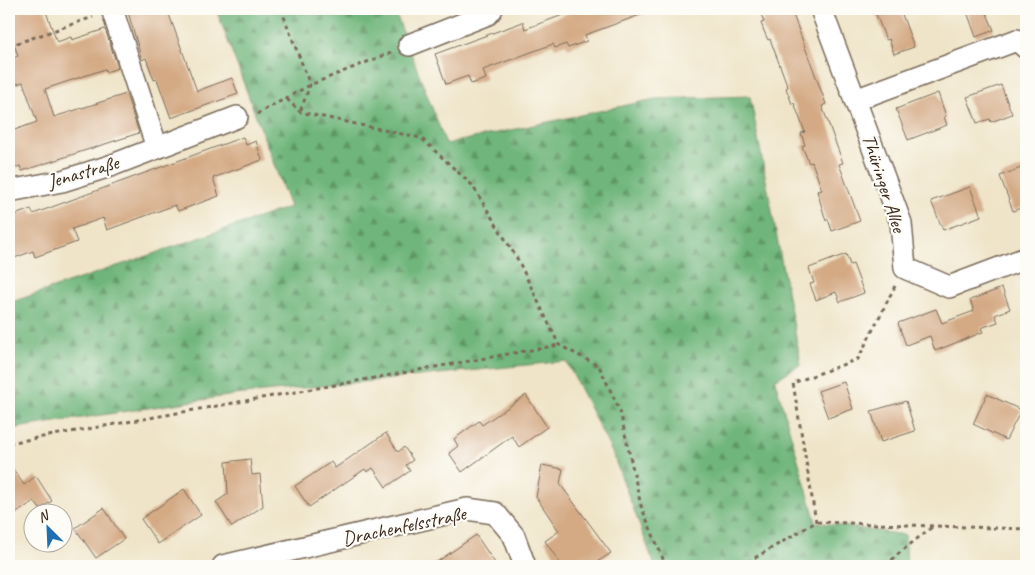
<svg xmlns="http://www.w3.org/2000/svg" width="1035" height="575" font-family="Caveat,sans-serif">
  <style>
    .forest { fill: url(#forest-firs); stroke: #56704c }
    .building { fill: #d4aa85 }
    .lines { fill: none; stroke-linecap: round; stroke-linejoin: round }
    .minor-casing { stroke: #7a6b5a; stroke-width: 24 }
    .path { stroke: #7a6b5a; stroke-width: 3; stroke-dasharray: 4 4; stroke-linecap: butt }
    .minor { stroke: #fff; stroke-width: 21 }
    .labels { text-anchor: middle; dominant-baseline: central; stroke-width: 4.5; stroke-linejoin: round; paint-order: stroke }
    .street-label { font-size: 20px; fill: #3b2a1e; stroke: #fdfcf7 }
  </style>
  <defs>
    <pattern id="forest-firs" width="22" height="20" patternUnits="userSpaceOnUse" patternTransform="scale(1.25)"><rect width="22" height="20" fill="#70b67b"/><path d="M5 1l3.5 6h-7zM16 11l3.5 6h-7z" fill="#5d9464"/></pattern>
  </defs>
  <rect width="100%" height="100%" fill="#fdfcf7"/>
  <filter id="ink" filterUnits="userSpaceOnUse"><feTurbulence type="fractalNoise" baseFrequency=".02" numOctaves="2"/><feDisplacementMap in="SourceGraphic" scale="10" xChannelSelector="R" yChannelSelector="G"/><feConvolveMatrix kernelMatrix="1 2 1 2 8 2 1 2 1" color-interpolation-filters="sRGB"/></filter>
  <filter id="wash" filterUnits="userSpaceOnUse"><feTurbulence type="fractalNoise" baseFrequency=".0096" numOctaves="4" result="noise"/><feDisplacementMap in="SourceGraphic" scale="20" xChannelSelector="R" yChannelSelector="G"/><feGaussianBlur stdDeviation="1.12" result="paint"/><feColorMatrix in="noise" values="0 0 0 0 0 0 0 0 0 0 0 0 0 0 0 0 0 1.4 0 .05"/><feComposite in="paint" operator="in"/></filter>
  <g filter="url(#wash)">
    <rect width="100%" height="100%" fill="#efe4c8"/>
    <path class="forest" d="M 216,9 L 394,9 L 446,144 L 655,99 L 750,96 L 801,364 L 775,380 L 816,522 L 905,535 L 907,566 L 655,566 L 612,452 L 566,361 L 234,395 L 9,429 L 9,303 L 290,207 Z"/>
    <g id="blocks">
      <g class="building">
        <path d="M 9,9 L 45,9 L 57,42 L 71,37 L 72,40 L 105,29 L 118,68 L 106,72 L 105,69 L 45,89 L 54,117 L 126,94 L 139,133 L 22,171 L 20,166 L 9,170 L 9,132 L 37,122 L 23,82 L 9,87 L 9,60 L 18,56 L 9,29 Z"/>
        <path d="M 127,9 L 167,9 L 197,91 L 232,78 L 238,94 L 171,118 L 157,79 L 154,80 L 146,58 L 142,60 Z"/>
        <path d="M 579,9 L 651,9 L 651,11 L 585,35 L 587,41 L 568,48 L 566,44 L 555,48 L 553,44 L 483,70 L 486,79 L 471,84 L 468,76 L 446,84 L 435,54 L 523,22 L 525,29 Z"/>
        <path d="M 759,9 L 791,9 L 826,104 L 822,106 L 843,163 L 839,164 L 860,221 L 832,231 L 828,219 L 826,221 L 817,191 L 822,190 L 812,162 L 809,163 L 802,146 L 805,145 L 801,133 L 805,132 L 794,103 L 792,104 L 786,88 L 788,87 L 770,39 L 768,40 L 764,31 L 761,23 L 764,22 Z"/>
        <path d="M 874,9 L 900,9 L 914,47 L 894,54 L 889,39 L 886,40 Z"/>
        <path d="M 966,9 L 985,9 L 994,30 L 976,37 Z"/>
        <path d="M 1001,85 L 1012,114 L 991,122 L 990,119 L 977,123 L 967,97 Z"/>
        <path d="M 938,93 L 946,116 L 944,117 L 947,125 L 908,140 L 896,109 Z"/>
        <path d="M 243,137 L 246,145 L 256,141 L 262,160 L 213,178 L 219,196 L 178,211 L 175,205 L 107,230 L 103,218 L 72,229 L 77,242 L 35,257 L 33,251 L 9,260 L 9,217 L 31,209 L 33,214 Z"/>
        <path d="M 1026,166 L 1026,206 L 1013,211 L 1000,176 Z"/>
        <path d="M 970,187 L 981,216 L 943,230 L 931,201 Z"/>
        <path d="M 846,254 L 850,265 L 853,264 L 864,293 L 840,302 L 836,292 L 816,300 L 810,284 L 814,283 L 809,268 Z"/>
        <path d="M 1002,288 L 1010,309 L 995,315 L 998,322 L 981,328 L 983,332 L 935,351 L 930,336 L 906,345 L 898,323 L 936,309 L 942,323 L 974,311 L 970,300 Z"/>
        <path d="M 844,382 L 853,409 L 828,418 L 818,391 Z"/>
        <path d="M 987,394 L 1021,410 L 1006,440 L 973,424 Z"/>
        <path d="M 526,395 L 547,427 L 519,447 L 512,436 L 462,472 L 449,453 L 458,446 L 454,439 L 479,421 L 482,425 Z"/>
        <path d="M 906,401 L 915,431 L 881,442 L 871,411 Z"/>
        <path d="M 386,433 L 398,452 L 404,447 L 413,460 L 406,465 L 410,471 L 386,487 L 373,468 L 367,472 L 365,469 L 309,507 L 295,486 L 331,462 L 335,468 Z"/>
        <path d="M 250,459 L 252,475 L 260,474 L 263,506 L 232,527 L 216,502 L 228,494 L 226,462 Z"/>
        <path d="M 9,463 L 24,485 L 36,476 L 52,501 L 40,509 L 34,501 L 9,518 Z"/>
        <path d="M 542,465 L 563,469 L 560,484 L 611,553 L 591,566 L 562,566 L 545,541 L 559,531 L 536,497 Z"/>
        <path d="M 184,489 L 201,515 L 158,544 L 141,519 Z"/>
        <path d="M 104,508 L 124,539 L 96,558 L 75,528 Z"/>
        <path d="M 476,535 L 497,566 L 431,566 Z"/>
      </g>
    </g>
  </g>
  <g filter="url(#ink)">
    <use href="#blocks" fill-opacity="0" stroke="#7a6b5a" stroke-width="1"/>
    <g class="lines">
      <g class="minor-casing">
        <g id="minor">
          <path d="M 112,9 L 157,148"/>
          <path d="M 821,9 L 901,223 L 905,268 L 949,287 L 1026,258"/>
          <path d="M 409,45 L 488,14 L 492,9"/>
          <path d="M 855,100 L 1017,40 L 1026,48"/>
          <path d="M 9,191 L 62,181 L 110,166 L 237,117"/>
          <path d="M 223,566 L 467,509 L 495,513 L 514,536 L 525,566"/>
        </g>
      </g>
      <g class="path">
        <path d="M 281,9 L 310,85 L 300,112"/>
        <path d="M 9,46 L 93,17"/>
        <path d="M 287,99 L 300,112 L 421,138 L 472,185 L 518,260 L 559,345 L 599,366 L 620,411 L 641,506 L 666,566"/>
        <path d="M 257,114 L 310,85 L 392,52"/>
        <path d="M 9,443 L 559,345"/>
        <path d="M 816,522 L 793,383 L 858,359 L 895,286"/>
        <path d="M 741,566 L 816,522 L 1026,529"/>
        <path d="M 886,566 L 898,554 L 932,527"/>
      </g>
      <use href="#minor" class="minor"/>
    </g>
  </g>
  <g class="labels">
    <g class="street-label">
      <text transform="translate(83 172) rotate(-16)">Jenastraße</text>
      <text transform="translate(884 183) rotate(72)">Thüringer Allee</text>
      <text transform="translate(404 526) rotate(-12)">Drachenfelsstraße</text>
    </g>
  </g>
  <rect width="1035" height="575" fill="none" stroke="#fdfcf7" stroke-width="30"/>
  <g transform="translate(48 528) rotate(336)"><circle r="24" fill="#fdfcf7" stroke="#afa8a0"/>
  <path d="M0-4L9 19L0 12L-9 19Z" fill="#1f6fb2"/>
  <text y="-8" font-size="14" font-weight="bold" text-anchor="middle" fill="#3b2a1e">N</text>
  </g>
</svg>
